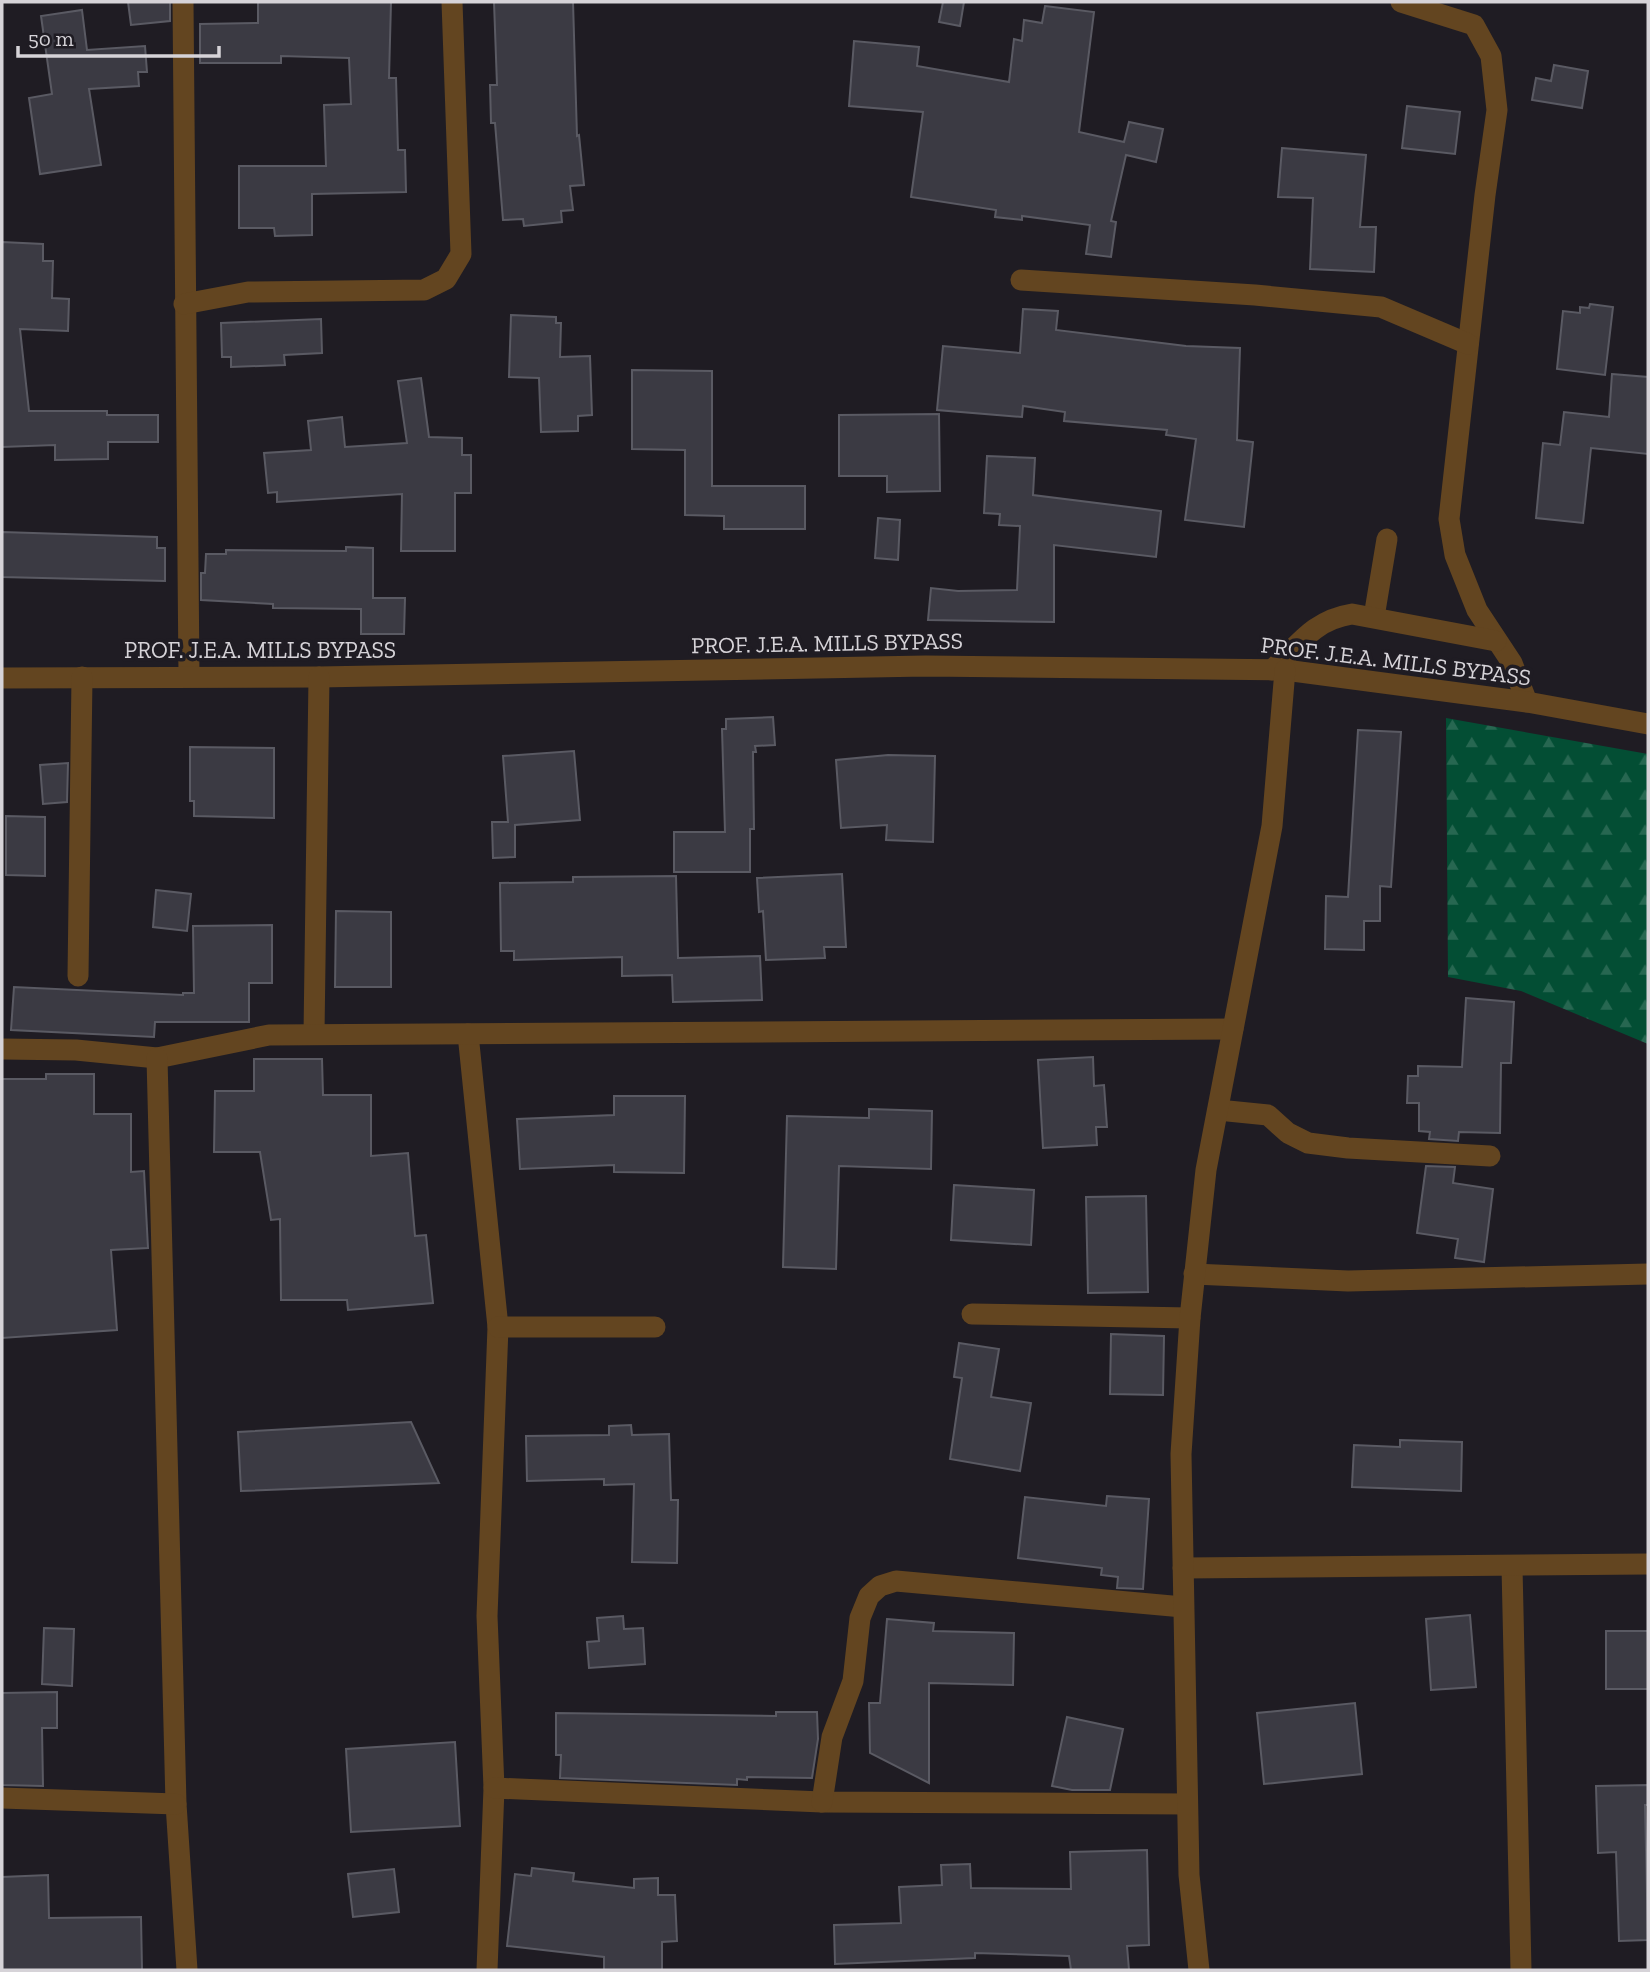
<svg xmlns="http://www.w3.org/2000/svg" width="1650" height="1972" font-family="'Zilla Slab',serif">
  <style>
    .forest { fill: url(#forest-firs) }
    .building { fill: #3b3a43; stroke: #5a5a63; stroke-width: 2 }
    .lines { fill: none; stroke-linecap: round; stroke-linejoin: round }
    .minor { stroke: #634520; stroke-width: 21 }
    .labels { text-anchor: middle; dominant-baseline: central; stroke-width: 7; stroke-linejoin: round; paint-order: stroke }
    .street-label { font-size: 23px; fill: #d6d3d8; stroke: #1f1c23 }
  </style>
  <defs>
    <pattern id="forest-firs" width="22" height="20" patternUnits="userSpaceOnUse" patternTransform="scale(1.75)"><rect width="22" height="20" fill="#034e34"/><path d="M5 1l3.5 6h-7zM16 11l3.5 6h-7z" fill="#276751"/></pattern>
  </defs>
  <rect width="100%" height="100%" fill="#1f1c23"/>
  <path class="forest" d="M 1446,718 L 1648,754 L 1648,1044 L 1521,991 L 1448,977 Z"/>
  <g class="building">
    <path d="M 128,2 L 170,2 L 170,21 L 131,25 Z"/>
    <path d="M 258,2 L 391,2 L 389,78 L 396,78 L 398,150 L 405,150 L 406,192 L 312,194 L 312,235 L 275,236 L 274,228 L 239,228 L 239,166 L 326,166 L 324,105 L 351,104 L 349,58 L 281,56 L 281,63 L 200,63 L 200,24 L 258,23 Z"/>
    <path d="M 494,2 L 573,2 L 577,136 L 579,135 L 584,185 L 570,186 L 573,210 L 561,211 L 562,222 L 524,226 L 523,219 L 503,220 L 495,123 L 491,123 L 490,85 L 497,85 Z"/>
    <path d="M 943,2 L 964,2 L 960,26 L 939,22 Z"/>
    <path d="M 1045,6 L 1094,12 L 1079,132 L 1124,142 L 1129,122 L 1163,129 L 1156,162 L 1126,155 L 1111,221 L 1116,222 L 1111,257 L 1086,254 L 1090,225 L 1022,216 L 1022,220 L 995,217 L 996,210 L 911,197 L 923,112 L 849,106 L 854,41 L 919,47 L 917,66 L 1009,82 L 1014,39 L 1022,41 L 1024,20 L 1042,23 Z"/>
    <path d="M 82,10 L 87,50 L 145,46 L 147,72 L 138,72 L 139,86 L 89,89 L 101,165 L 40,174 L 29,98 L 52,94 L 41,16 Z"/>
    <path d="M 1554,65 L 1588,71 L 1582,108 L 1532,100 L 1536,78 L 1551,81 Z"/>
    <path d="M 1407,106 L 1460,112 L 1455,154 L 1402,148 Z"/>
    <path d="M 1282,148 L 1366,155 L 1360,227 L 1376,227 L 1374,272 L 1310,269 L 1313,198 L 1278,197 Z"/>
    <path d="M 2,242 L 43,244 L 43,261 L 53,261 L 52,298 L 69,299 L 68,331 L 20,329 L 29,411 L 107,411 L 107,415 L 158,415 L 158,442 L 108,442 L 108,459 L 55,460 L 55,445 L 2,447 Z"/>
    <path d="M 1590,304 L 1613,307 L 1605,375 L 1557,369 L 1563,311 L 1580,313 L 1580,307 L 1589,308 Z"/>
    <path d="M 1023,309 L 1058,311 L 1056,330 L 1186,346 L 1240,348 L 1237,440 L 1253,442 L 1244,527 L 1185,520 L 1196,439 L 1166,435 L 1167,430 L 1064,421 L 1065,412 L 1023,406 L 1022,417 L 937,410 L 943,346 L 1020,353 Z"/>
    <path d="M 511,315 L 556,317 L 556,323 L 561,323 L 560,357 L 590,356 L 592,415 L 578,416 L 578,431 L 541,432 L 539,378 L 509,377 Z"/>
    <path d="M 321,319 L 322,353 L 284,355 L 285,365 L 231,367 L 231,357 L 222,357 L 221,323 Z"/>
    <path d="M 632,370 L 712,371 L 712,486 L 805,486 L 805,529 L 724,529 L 724,516 L 685,515 L 685,450 L 632,449 Z"/>
    <path d="M 1612,374 L 1648,377 L 1648,454 L 1591,448 L 1583,523 L 1536,518 L 1543,443 L 1560,445 L 1564,412 L 1609,417 Z"/>
    <path d="M 421,378 L 429,437 L 462,438 L 462,455 L 471,455 L 471,493 L 455,493 L 455,551 L 401,551 L 402,494 L 277,502 L 277,492 L 268,493 L 264,453 L 311,450 L 308,421 L 342,417 L 345,447 L 407,443 L 398,381 Z"/>
    <path d="M 939,414 L 940,491 L 887,492 L 887,476 L 839,476 L 839,415 Z"/>
    <path d="M 987,456 L 1035,458 L 1033,495 L 1161,511 L 1156,557 L 1054,545 L 1054,622 L 928,620 L 931,588 L 958,591 L 1017,590 L 1020,526 L 999,525 L 1000,514 L 984,513 Z"/>
    <path d="M 878,518 L 900,520 L 898,560 L 875,558 Z"/>
    <path d="M 2,532 L 157,537 L 157,548 L 165,548 L 165,581 L 2,577 Z"/>
    <path d="M 346,547 L 373,548 L 373,598 L 405,598 L 404,634 L 361,634 L 361,609 L 273,608 L 273,604 L 201,600 L 201,573 L 205,573 L 206,554 L 226,554 L 226,550 L 346,551 Z"/>
    <path d="M 773,717 L 775,745 L 755,746 L 756,752 L 753,752 L 754,829 L 750,829 L 750,872 L 674,872 L 674,832 L 725,832 L 722,729 L 726,729 L 726,719 Z"/>
    <path d="M 1358,730 L 1401,732 L 1391,887 L 1380,886 L 1380,921 L 1364,921 L 1364,950 L 1325,949 L 1326,896 L 1348,897 Z"/>
    <path d="M 190,747 L 274,748 L 274,818 L 194,816 L 194,801 L 190,801 Z"/>
    <path d="M 574,751 L 580,820 L 515,825 L 515,857 L 493,858 L 492,822 L 508,822 L 503,756 Z"/>
    <path d="M 888,755 L 935,756 L 933,842 L 886,840 L 887,825 L 841,828 L 836,760 Z"/>
    <path d="M 68,763 L 67,802 L 43,804 L 40,765 Z"/>
    <path d="M 6,816 L 45,817 L 45,876 L 6,875 Z"/>
    <path d="M 842,874 L 846,947 L 824,947 L 825,958 L 766,960 L 763,911 L 759,912 L 757,878 Z"/>
    <path d="M 676,876 L 678,958 L 760,956 L 762,1000 L 673,1002 L 672,975 L 622,976 L 622,957 L 514,960 L 514,951 L 501,951 L 500,883 L 573,882 L 573,877 Z"/>
    <path d="M 156,890 L 191,894 L 187,931 L 153,927 Z"/>
    <path d="M 336,911 L 391,912 L 391,987 L 335,987 Z"/>
    <path d="M 272,925 L 272,983 L 249,983 L 249,1022 L 155,1022 L 154,1037 L 11,1030 L 14,987 L 183,995 L 183,993 L 194,993 L 193,926 Z"/>
    <path d="M 1466,998 L 1514,1002 L 1511,1063 L 1501,1063 L 1500,1133 L 1459,1132 L 1458,1141 L 1429,1139 L 1430,1132 L 1419,1131 L 1419,1103 L 1407,1103 L 1408,1076 L 1418,1076 L 1418,1066 L 1462,1067 Z"/>
    <path d="M 1093,1057 L 1094,1086 L 1104,1085 L 1107,1127 L 1096,1127 L 1097,1145 L 1043,1148 L 1038,1060 Z"/>
    <path d="M 254,1059 L 322,1059 L 323,1095 L 371,1095 L 371,1156 L 408,1153 L 415,1236 L 426,1235 L 433,1303 L 348,1310 L 347,1300 L 281,1300 L 280,1219 L 271,1220 L 260,1152 L 214,1152 L 215,1091 L 254,1091 Z"/>
    <path d="M 46,1074 L 94,1074 L 94,1114 L 131,1114 L 131,1172 L 144,1171 L 148,1248 L 111,1250 L 117,1330 L 2,1338 L 2,1079 L 46,1079 Z"/>
    <path d="M 614,1096 L 685,1096 L 684,1173 L 614,1172 L 614,1165 L 520,1169 L 517,1119 L 614,1115 Z"/>
    <path d="M 869,1109 L 932,1111 L 931,1169 L 839,1166 L 836,1269 L 783,1267 L 787,1116 L 869,1118 Z"/>
    <path d="M 1426,1166 L 1455,1167 L 1453,1183 L 1493,1189 L 1484,1262 L 1455,1258 L 1458,1239 L 1417,1233 Z"/>
    <path d="M 954,1185 L 1034,1190 L 1031,1245 L 951,1240 Z"/>
    <path d="M 1146,1196 L 1148,1292 L 1088,1293 L 1086,1197 Z"/>
    <path d="M 1111,1334 L 1164,1336 L 1163,1395 L 1110,1394 Z"/>
    <path d="M 959,1343 L 999,1349 L 991,1397 L 1031,1403 L 1020,1471 L 950,1459 L 962,1378 L 954,1377 Z"/>
    <path d="M 411,1422 L 439,1483 L 241,1491 L 238,1432 Z"/>
    <path d="M 631,1425 L 632,1435 L 669,1434 L 671,1500 L 678,1500 L 677,1563 L 632,1562 L 634,1484 L 604,1485 L 604,1479 L 527,1481 L 526,1436 L 609,1435 L 609,1426 Z"/>
    <path d="M 1400,1440 L 1462,1442 L 1461,1491 L 1352,1487 L 1354,1445 L 1400,1447 Z"/>
    <path d="M 1107,1496 L 1149,1499 L 1143,1589 L 1117,1588 L 1118,1577 L 1101,1575 L 1102,1568 L 1018,1558 L 1025,1497 L 1106,1506 Z"/>
    <path d="M 1470,1615 L 1476,1687 L 1431,1690 L 1426,1619 Z"/>
    <path d="M 623,1616 L 624,1629 L 643,1628 L 645,1664 L 589,1668 L 587,1642 L 599,1641 L 597,1618 Z"/>
    <path d="M 887,1619 L 934,1623 L 933,1631 L 1014,1633 L 1013,1685 L 929,1683 L 929,1783 L 870,1753 L 869,1703 L 880,1703 Z"/>
    <path d="M 44,1628 L 74,1629 L 72,1686 L 42,1684 Z"/>
    <rect x="1606" y="1631" width="42" height="58"/>
    <path d="M 57,1692 L 57,1728 L 42,1728 L 43,1786 L 2,1785 L 2,1693 Z"/>
    <path d="M 1355,1703 L 1362,1774 L 1264,1784 L 1257,1713 Z"/>
    <path d="M 776,1712 L 817,1712 L 818,1739 L 812,1778 L 747,1777 L 747,1780 L 737,1779 L 737,1785 L 560,1778 L 561,1755 L 556,1755 L 556,1713 L 776,1716 Z"/>
    <path d="M 1067,1717 L 1123,1729 L 1110,1790 L 1072,1790 L 1052,1786 Z"/>
    <path d="M 455,1742 L 460,1826 L 351,1832 L 346,1749 Z"/>
    <path d="M 1648,1785 L 1648,1805 L 1645,1805 L 1648,1940 L 1619,1941 L 1616,1852 L 1598,1853 L 1596,1786 Z"/>
    <path d="M 1147,1850 L 1149,1945 L 1127,1946 L 1129,1970 L 1071,1970 L 1069,1956 L 975,1953 L 975,1958 L 835,1964 L 834,1925 L 901,1923 L 899,1887 L 942,1885 L 941,1865 L 970,1864 L 971,1888 L 1071,1889 L 1070,1852 Z"/>
    <path d="M 532,1868 L 574,1873 L 573,1881 L 634,1888 L 634,1879 L 658,1878 L 658,1895 L 675,1895 L 677,1941 L 662,1942 L 662,1970 L 604,1970 L 604,1957 L 507,1946 L 515,1874 L 531,1876 Z"/>
    <path d="M 394,1869 L 399,1912 L 353,1917 L 348,1874 Z"/>
    <path d="M 48,1875 L 49,1918 L 141,1917 L 142,1970 L 2,1970 L 2,1877 Z"/>
  </g>
  <g class="lines">
    <g class="minor">
      <path d="M 183,2 L 189,676"/>
      <path d="M 1401,2 L 1474,25 L 1491,56 L 1497,110 L 1485,195 L 1449,519 L 1455,555 L 1477,610 L 1512,663 L 1527,702"/>
      <path d="M 1021,280 L 1255,295 L 1381,307 L 1468,344"/>
      <path d="M 184,304 L 248,292 L 424,290 L 446,279 L 461,254 L 452,2"/>
      <path d="M 1374,617 L 1387,539"/>
      <path d="M 1272,670 C 1299,644 1314,620 1352,614 L 1496,641"/>
      <path d="M 2,678 L 319,677 L 926,666 L 1285,670 L 1527,702 L 1648,724"/>
      <path d="M 78,976 L 82,677"/>
      <path d="M 314,1034 L 319,677"/>
      <path d="M 468,1034 L 498,1327 L 487,1616 L 494,1788 L 487,1970"/>
      <path d="M 2,1049 L 76,1050 L 157,1058 L 269,1035 L 1233,1029"/>
      <path d="M 157,1058 L 176,1804 L 187,1970"/>
      <path d="M 1218,1110 L 1268,1115 L 1288,1133 L 1308,1143 L 1348,1148 L 1490,1156"/>
      <path d="M 1194,1274 L 1348,1281 L 1648,1274"/>
      <path d="M 972,1314 L 1190,1318"/>
      <path d="M 498,1327 L 655,1327"/>
      <path d="M 1512,1567 L 1521,1970"/>
      <path d="M 1183,1568 L 1648,1564"/>
      <path d="M 494,1788 L 822,1802 L 1187,1804"/>
      <path d="M 2,1798 L 176,1804"/>
      <path d="M 822,1802 L 832,1737 L 853,1681 L 860,1618 L 869,1596 L 880,1586 L 896,1581 L 1183,1607"/>
      <path d="M 1199,1970 L 1189,1875 L 1181,1454 L 1190,1318 L 1206,1170 L 1272,826 L 1285,670"/>
    </g>
  </g>
  <g class="labels">
    <g class="street-label">
      <text transform="translate(827 643) rotate(-1)">PROF. J.E.A. MILLS BYPASS</text>
      <text x="260" y="650">PROF. J.E.A. MILLS BYPASS</text>
      <text transform="translate(1396 661) rotate(7)">PROF. J.E.A. MILLS BYPASS</text>
    </g>
  </g>
  <rect width="1650" height="1972" fill="none" stroke="#d6d3d8" stroke-width="7"/>
  <path d="M18 46v10h201v-10" fill="none" stroke="#d6d3d8" stroke-width="3.5"/>
  <text x="28" y="46" font-size="21" fill="#d6d3d8" stroke="#1f1c23" stroke-width="5" paint-order="stroke">50 m</text>
</svg>
